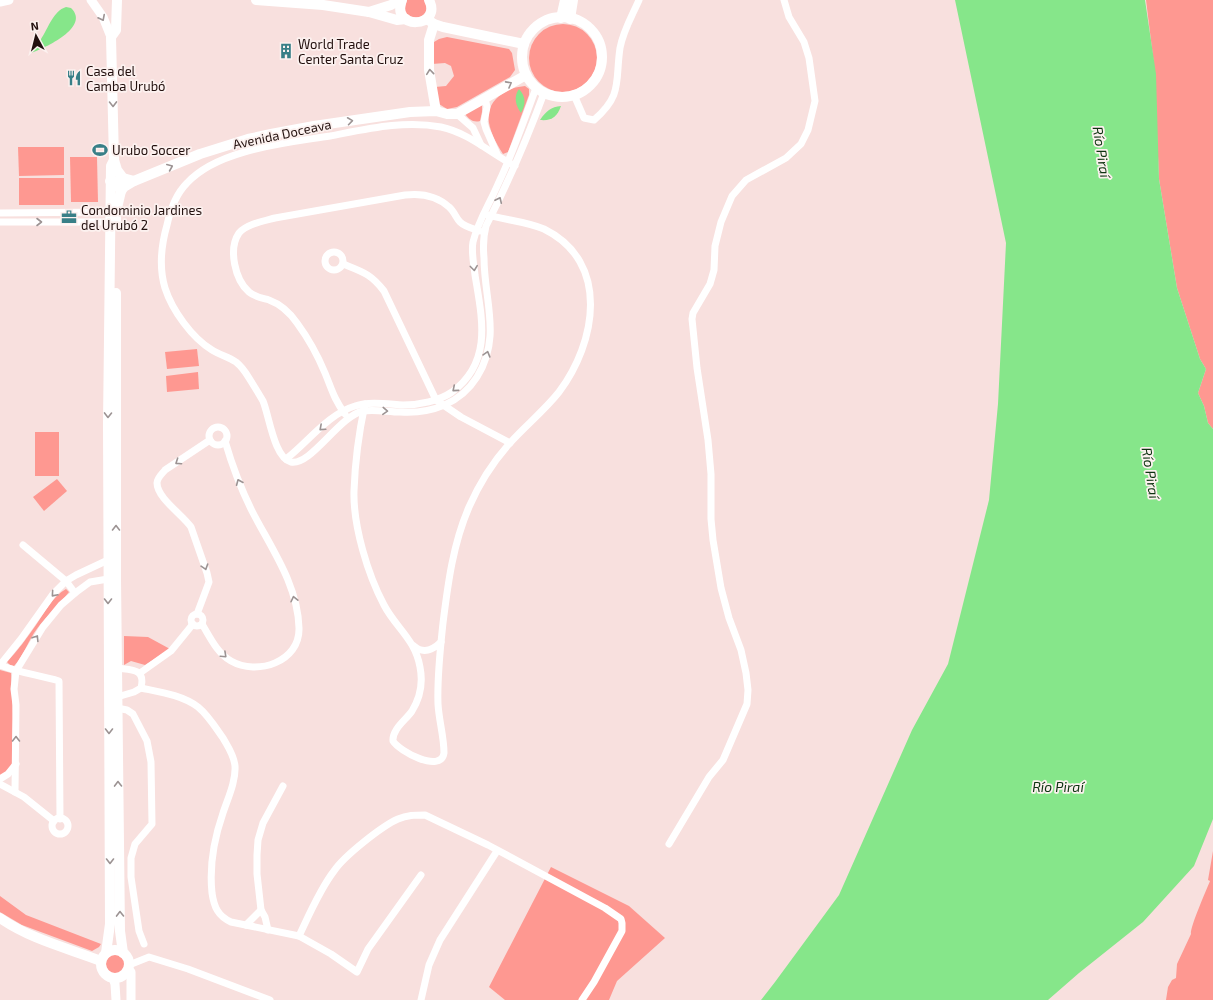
<svg xmlns="http://www.w3.org/2000/svg" width="1213" height="1000" font-family="'Exo 2',sans-serif">
  <style>
    .green { fill: #fe9891 }
    .water { fill: #86e68a }
    .lines { fill: none; stroke-linecap: round; stroke-linejoin: round }
    .minor { stroke: #fff; stroke-width: 7 }
    .tertiary { stroke: #fff; stroke-width: 9 }
    .secondary { stroke: #fff; stroke-width: 10 }
    .oneway { stroke: #9c9393 }
    .labels { text-anchor: middle; dominant-baseline: central; stroke-width: 3.5; stroke-linejoin: round; paint-order: stroke }
    .poi-label { font-size: 13px; fill: #22100e; stroke: #fcf1ef; text-anchor: start }
    .street-label { font-size: 13px; fill: #22100e; stroke: #fcf1ef }
    .water-label { font-size: 14px; font-style: italic; fill: #0e3411; stroke: #fcf1ef }
  </style>
  <rect width="100%" height="100%" fill="#f8e0de"/>
  <g class="green">
    <path d="M 407,0 L 425,0 C 428,9 427,13 419,18 L 408,16 L 404,10 Z"/>
    <path d="M 1146,0 L 1213,0 L 1213,429 L 1208,423 L 1204,406 L 1198,393 L 1206,369 L 1200,359 L 1177,288 L 1159,179 L 1154,65 Z"/>
    <circle cx="563" cy="58" r="34"/>
    <path d="M 447,37 L 509,49 L 512,53 L 515,70 L 510,77 L 457,107 L 447,109 L 439,104 L 435,87 L 446,86 L 454,76 L 451,66 L 445,63 L 432,64 L 434,42 L 439,39 Z"/>
    <path d="M 525,86 L 529,89 L 529,95 L 508,152 L 503,154 C 491,135 478,110 502,94 C 509,89 515,87 525,86 Z"/>
    <path d="M 482,105 L 482,112 L 480,121 C 473,123 469,119 465,114 Z"/>
    <path d="M 18,147 L 64,147 L 64,175 L 19,176 Z"/>
    <path d="M 70,157 L 97,157 L 98,202 L 71,202 Z"/>
    <rect x="19" y="178" width="45" height="27"/>
    <path d="M 197,349 L 199,366 L 167,369 L 165,352 Z"/>
    <path d="M 198,372 L 199,389 L 167,392 L 166,376 Z"/>
    <rect x="35" y="432" width="24" height="44"/>
    <path d="M 57,479 L 67,491 L 44,511 L 33,497 Z"/>
    <path d="M 66,589 L 69,592 C 58,606 44,618 34,633 C 27,644 23,656 14,666 L 10,665 L 7,662 C 18,650 27,638 36,625 C 45,612 52,597 66,589 Z"/>
    <path d="M 124,636 L 148,637 L 170,649 L 145,665 L 131,661 L 124,665 Z"/>
    <path d="M 0,670 L 11,673 L 13,719 L 12,764 L 9,770 L 0,777 Z"/>
    <path d="M 1213,851 L 1213,1000 L 1166,1000 L 1168,987 L 1172,980 L 1176,978 L 1177,964 L 1191,934 C 1190,927 1206,891 1210,881 L 1208,880 Z"/>
    <path d="M 551,867 L 629,906 L 665,938 L 617,981 L 609,1000 L 505,1000 L 489,987 Z"/>
    <path d="M 0,896 L 26,915 L 101,944 L 99,947 L 92,951 L 22,925 L 0,912 Z"/>
    <circle cx="116" cy="964" r="10"/>
  </g>
  <g class="water">
    <path d="M 955,0 L 1145,0 L 1156,74 L 1159,179 L 1177,288 L 1200,359 L 1206,369 L 1198,393 L 1204,406 L 1208,423 L 1213,429 L 1213,819 L 1194,866 L 1143,922 L 1079,973 L 1048,1000 L 761,1000 L 775,982 L 839,895 L 912,730 L 948,664 L 989,500 L 998,404 L 1006,243 Z"/>
    <path d="M 66,7 L 71,8 C 91,27 45,48 31,53 L 30,51 C 34,47 38,44 41,39 C 48,29 53,11 66,7 Z"/>
    <path d="M 519,89 C 526,97 526,104 521,113 C 516,106 513,97 519,89 Z"/>
    <path d="M 561,106 C 557,117 552,121 540,120 C 546,111 551,107 561,106 Z"/>
  </g>
  <g class="lines">
    <g class="minor">
      <path d="M 574,95 L 584,118 L 594,120 C 623,95 615,82 620,48 C 623,31 632,16 639,0"/>
      <path d="M 485,98 L 487,107 L 484,122 L 486,129 L 497,154"/>
      <path d="M 457,114 L 473,128 L 481,145"/>
      <path d="M 515,166 C 490,153 469,133 441,127 C 404,120 367,129 330,136 C 287,143 218,149 187,183 C 176,194 170,211 167,225 C 161,246 159,268 165,288 C 172,310 192,338 212,350 C 220,355 229,357 236,362 C 241,366 246,373 249,378 C 254,386 259,394 263,401 C 269,415 274,458 291,462 C 311,466 339,416 363,411 C 375,409 388,412 400,412 C 431,414 460,404 477,377 C 502,337 484,300 484,258 C 483,247 483,237 486,226 C 508,183 527,139 544,93"/>
      <path d="M 0,213 L 109,212"/>
      <path d="M 0,222 L 109,222"/>
      <circle cx="334" cy="261" r="9"/>
      <path d="M 343,264 C 363,272 371,274 384,291 L 436,400 L 461,417 L 510,443"/>
      <path d="M 365,404 C 359,432 355,462 354,491 C 353,526 368,575 384,605 C 396,628 415,639 420,667 C 423,682 420,698 412,711 C 406,720 392,729 393,741 C 399,751 441,774 444,753 C 444,737 439,721 438,704 C 437,677 440,651 443,623 C 448,583 453,544 469,507 C 479,484 493,462 509,444 C 525,426 544,411 559,392 C 596,343 611,262 544,229 C 525,221 504,220 484,214"/>
      <path d="M 345,414 C 334,399 332,390 325,373 C 318,356 308,338 297,323 C 290,313 280,304 269,300 C 262,298 255,297 249,292 C 235,280 228,249 239,233 C 247,224 264,221 275,218 L 405,195 C 421,193 436,195 449,207 C 454,211 456,218 460,222 C 465,227 474,229 480,231"/>
      <circle cx="218" cy="436" r="9"/>
      <path d="M 286,459 C 308,442 328,414 355,406 C 370,401 387,404 403,405 C 419,405 439,401 452,392 C 493,362 482,318 475,275 C 474,265 471,252 473,242 C 478,221 490,203 498,184 C 513,153 524,120 536,88"/>
      <path d="M 23,545 L 66,581 L 75,593"/>
      <path d="M 197,614 L 209,582 L 207,573 L 191,527 C 183,515 157,498 157,483 C 157,478 162,474 165,470 L 210,440"/>
      <circle cx="197" cy="620" r="6"/>
      <path d="M 202,624 C 210,637 217,653 231,661 C 257,676 300,662 299,628 C 298,585 271,548 252,511 C 241,489 232,465 225,441"/>
      <path d="M 414,646 C 423,654 433,650 441,642"/>
      <path d="M 0,665 C 19,673 39,675 59,681 L 60,819"/>
      <path d="M 0,665 L 21,639 L 53,594 L 66,581 L 76,575 L 108,560"/>
      <path d="M 140,673 L 171,651 L 193,624"/>
      <path d="M 141,688 C 160,692 182,695 198,707 C 208,715 216,728 223,738 C 228,747 234,755 235,766 C 236,781 228,798 223,813 C 214,839 209,865 212,893 C 214,907 218,916 231,922 L 299,936 L 331,954 L 357,972 L 368,949 L 421,875"/>
      <path d="M 117,697 L 134,692 L 141,688 C 146,668 131,670 117,668"/>
      <path d="M 117,708 L 127,710 L 133,714 L 147,741 L 151,762 L 152,824 L 135,844 L 131,858 L 131,877 L 139,931 L 144,944"/>
      <path d="M 0,779 L 8,774 L 16,764"/>
      <path d="M 0,784 L 24,797 L 54,821"/>
      <path d="M 15,792 L 16,705 L 14,689 L 16,671 L 43,627 L 61,605 L 75,593 L 90,582 L 108,579"/>
      <circle cx="60" cy="826" r="8"/>
      <path d="M 669,844 L 709,777 L 723,760 L 747,704 L 748,690 L 746,673 L 741,650 L 729,618 L 721,588 L 713,540 L 711,519 L 711,474 L 708,440 L 697,368 L 692,319 L 693,313 L 710,284 L 714,270 L 715,246 L 721,222 L 732,196 L 746,180 L 786,158 L 801,144 L 808,130 L 815,101 L 809,58 L 804,42 L 789,17 L 784,0"/>
      <path d="M 246,925 L 261,910"/>
      <path d="M 268,930 L 265,917 L 261,910 L 257,874 L 257,855 L 258,840 L 263,823 L 283,786"/>
      <path d="M 299,936 C 309,915 320,889 334,871 C 344,856 382,826 398,819 C 407,815 415,815 425,815 L 488,845 L 605,908 L 621,919 L 622,923 L 622,931 L 594,982 L 582,1000"/>
      <path d="M 129,965 L 149,957 L 188,969 L 270,1000"/>
      <path d="M 421,1000 L 429,965 L 440,940 L 497,851"/>
    </g>
    <g class="tertiary">
      <path d="M 91,0 L 103,17 L 111,37"/>
      <path d="M 0,2 L 9,0"/>
      <path d="M 128,969 L 131,972 L 131,1000"/>
      <path d="M 113,978 L 115,984 L 116,1000"/>
    </g>
    <g class="secondary">
      <path d="M 256,0 L 323,5 L 369,12 L 397,20 L 406,19"/>
      <path d="M 402,0 C 390,31 443,28 429,0"/>
      <path d="M 369,12 L 391,5 L 400,0"/>
      <circle cx="562" cy="57" r="40"/>
      <path d="M 561,18 L 565,0"/>
      <path d="M 427,19 L 434,24 L 443,27 L 524,44"/>
      <path d="M 570,19 L 573,0"/>
      <path d="M 434,24 L 429,40 L 429,70 L 436,111"/>
      <path d="M 114,160 L 117,170 L 123,178 L 134,181"/>
      <path d="M 110,181 L 116,182 L 121,191 L 116,212 L 116,223"/>
      <path d="M 121,191 L 124,187 L 134,181 L 200,154 L 248,139 L 271,134 L 314,126 L 410,112 L 436,111 L 447,114 L 457,114 L 526,75"/>
      <path d="M 116,293 L 116,579 L 120,931 L 123,953"/>
      <path d="M 0,918 C 30,939 67,948 101,961"/>
      <circle cx="115" cy="964" r="14"/>
      <path d="M 106,953 L 110,924 L 108,424 L 111,166 L 114,160 L 111,37 L 116,30 L 117,0"/>
    </g>
  </g>
  <defs><path id="oneway-chevron" d="M-2-3.5L2.5 0L-2 3.5" fill="none" stroke-width="1.6" stroke-linecap="round" stroke-linejoin="round"/></defs>
  <g class="oneway">
    <use href="#oneway-chevron" transform="translate(102 18) rotate(63)"/>
    <use href="#oneway-chevron" transform="translate(430 72) rotate(-96)"/>
    <use href="#oneway-chevron" transform="translate(509 84) rotate(-29)"/>
    <use href="#oneway-chevron" transform="translate(113 104) rotate(89)"/>
    <use href="#oneway-chevron" transform="translate(350 121) rotate(-8)"/>
    <use href="#oneway-chevron" transform="translate(170 167) rotate(-23)"/>
    <use href="#oneway-chevron" transform="translate(499 200) rotate(-65)"/>
    <use href="#oneway-chevron" transform="translate(39 222)"/>
    <use href="#oneway-chevron" transform="translate(474 268) rotate(83)"/>
    <use href="#oneway-chevron" transform="translate(487 354) rotate(-74)"/>
    <use href="#oneway-chevron" transform="translate(455 389) rotate(140)"/>
    <use href="#oneway-chevron" transform="translate(385 411) rotate(3)"/>
    <use href="#oneway-chevron" transform="translate(108 415) rotate(91)"/>
    <use href="#oneway-chevron" transform="translate(322 428) rotate(138)"/>
    <use href="#oneway-chevron" transform="translate(178 462) rotate(146)"/>
    <use href="#oneway-chevron" transform="translate(239 482) rotate(-113)"/>
    <use href="#oneway-chevron" transform="translate(116 528) rotate(-90)"/>
    <use href="#oneway-chevron" transform="translate(205 567) rotate(72)"/>
    <use href="#oneway-chevron" transform="translate(54 594) rotate(131)"/>
    <use href="#oneway-chevron" transform="translate(294 599) rotate(-103)"/>
    <use href="#oneway-chevron" transform="translate(108 601) rotate(90)"/>
    <use href="#oneway-chevron" transform="translate(36 638) rotate(-58)"/>
    <use href="#oneway-chevron" transform="translate(224 655) rotate(43)"/>
    <use href="#oneway-chevron" transform="translate(109 731) rotate(90)"/>
    <use href="#oneway-chevron" transform="translate(16 739) rotate(-90)"/>
    <use href="#oneway-chevron" transform="translate(118 784) rotate(-91)"/>
    <use href="#oneway-chevron" transform="translate(110 861) rotate(90)"/>
    <use href="#oneway-chevron" transform="translate(120 914) rotate(-91)"/>
  </g>
  <defs>
    <g id="building-bare" transform="scale(1.2)"><path d="M-4-6H4V6H1V3H-1V6H-4ZM-2.5-4.3h1.7v1.8h-1.7ZM.8-4.3h1.7v1.8H.8ZM-2.5-1h1.7V.8h-1.7ZM.8-1h1.7V.8H.8Z" fill="#387f87" stroke="#fcf1ef" stroke-width="2.5" paint-order="stroke"/></g>
    <g id="restaurant-bare" transform="scale(1.2)"><path d="M-5-6h1v4h1v-4h1v4h1v-4h1v5L-1.5 .5V6h-2V.5L-5-1ZM5-6V6H3V1.5H1.5Q1.5-4 5-6Z" fill="#387f87" stroke="#fcf1ef" stroke-width="2.5" paint-order="stroke"/></g>
    <g id="stadium-bare" transform="scale(1.2)"><path d="M0-5a6.5 5 0 1 0 0 10a6.5 5 0 1 0 0-10ZM-3.5-1.8h7v3.6h-7Z" fill="#387f87" stroke="#fcf1ef" stroke-width="2.5" paint-order="stroke"/></g>
    <g id="office-bare" transform="scale(1.2)"><path d="M-6-3h4V-5.5h4V-3h4V5H-6ZM-1-4.5V-3h2v-1.5ZM-6 0V1H6V0Z" fill="#387f87" stroke="#fcf1ef" stroke-width="2.5" paint-order="stroke"/></g>
  </defs>
  <g fill-rule="evenodd">
    <use href="#building-bare" x="286" y="51"/>
    <use href="#restaurant-bare" x="74" y="78"/>
    <use href="#stadium-bare" x="100" y="150"/>
    <use href="#office-bare" x="69" y="217"/>
  </g>
  <g class="labels">
    <g class="poi-label">
      <text x="298" y="44">World Trade<tspan x="298" dy="15">Center Santa Cruz</tspan></text>
      <text x="86" y="71">Casa del<tspan x="86" dy="15">Camba Urubó</tspan></text>
      <text x="112" y="150">Urubo Soccer</text>
      <text x="81" y="210">Condominio Jardines<tspan x="81" dy="15">del Urubó 2</tspan></text>
    </g>
    <g class="street-label">
      <text transform="translate(282 134) rotate(-12)">Avenida Doceava</text>
    </g>
    <g class="water-label">
      <text transform="translate(1102 152) rotate(81)">Río Piraí</text>
      <text transform="translate(1151 473) rotate(81)">Río Piraí</text>
      <text x="1058" y="786">Río Piraí</text>
    </g>
  </g>
  <g transform="translate(36 36) rotate(353)" stroke="#fcf1ef" stroke-width="3" paint-order="stroke">
  <path d="M0-3L7 15L0 10L-7 15Z" fill="#22100e"/>
  <text y="-6" font-size="11" font-weight="bold" text-anchor="middle" fill="#22100e">N</text>
  </g>
</svg>
